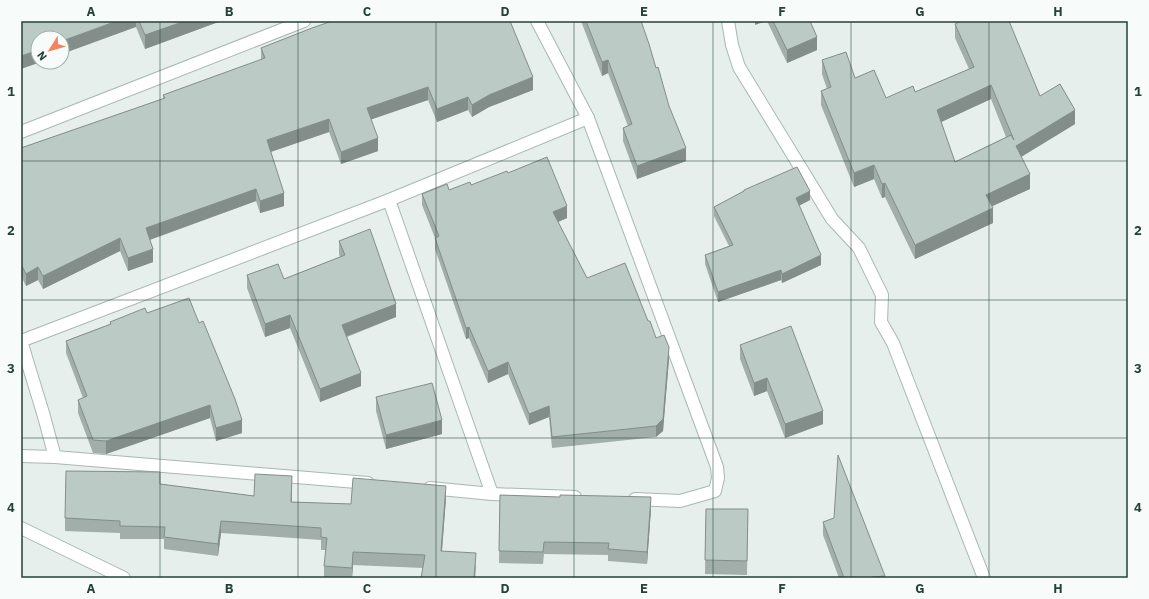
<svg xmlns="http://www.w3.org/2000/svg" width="1149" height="599" font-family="'IBM Plex Sans',sans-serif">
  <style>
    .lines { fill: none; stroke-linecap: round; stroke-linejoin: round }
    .minor-casing { stroke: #a8b8b2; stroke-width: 14 }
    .minor { stroke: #fff; stroke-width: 12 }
    .wall { fill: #a1aea9; fill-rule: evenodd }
    .shaded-wall { fill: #838d89 }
    .building { fill: #bbcac4; stroke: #838d89; fill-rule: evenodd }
    .grid { fill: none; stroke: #24423a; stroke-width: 1; stroke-opacity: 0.55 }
    .neatline { fill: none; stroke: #24423a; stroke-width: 1.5 }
    .grid-label { font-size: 13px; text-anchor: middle; font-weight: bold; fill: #24423a }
  </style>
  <rect width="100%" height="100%" fill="#e6efeb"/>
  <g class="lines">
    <g class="minor-casing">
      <g id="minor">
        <path d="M 537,21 L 588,118 L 717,467 L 718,478 L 715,491 L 680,501 L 635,499"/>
        <path d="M 728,21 L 732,45 L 739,67 L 832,219 L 859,248 L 882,295 L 881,322 L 893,343 L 984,578"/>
        <path d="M 21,132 L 304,21"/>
        <path d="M 389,200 L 492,494"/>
        <path d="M 21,341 L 389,200 L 588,118"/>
        <path d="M 21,341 L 43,413 L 55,457"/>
        <path d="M 21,456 L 55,457 L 368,483"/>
        <path d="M 430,488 L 492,494 L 575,497"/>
        <path d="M 21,528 L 124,578"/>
      </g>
    </g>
    <use href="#minor" class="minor"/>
  </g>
  <g class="wall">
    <path d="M 21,21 L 221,21 L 145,49 L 136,27 Z"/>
    <path d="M 581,21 L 641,21 L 686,161 L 637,179 L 623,141 L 623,128 L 628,126 L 608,73 L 602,76 Z"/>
    <path d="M 767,21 L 810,21 L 817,50 L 787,63 Z"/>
    <path d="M 955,24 L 1040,96 L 1075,124 L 1021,157 L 1030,189 L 992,206 L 993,223 L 915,259 L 885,197 L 882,198 L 874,179 L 854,187 L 821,105 L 821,91 L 827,89 L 822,74 L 822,60 L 855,78 L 886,98 L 915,92 L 969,69 L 955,38 ZM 991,99 L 1006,137 L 955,162 L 941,122 Z"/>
    <path d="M 261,48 L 533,90 L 489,107 L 472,117 L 468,110 L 437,122 L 428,100 L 371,119 L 378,151 L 341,164 L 329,132 L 271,152 L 284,206 L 260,213 L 256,201 L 150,240 L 153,262 L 128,271 L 120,251 L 43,289 L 38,280 L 26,286 L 21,276 L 21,148 L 163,99 L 163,95 L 261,60 Z"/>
    <path d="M 508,173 L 567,218 L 558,222 L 587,278 L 648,321 L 656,338 L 669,359 L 663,431 L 656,437 L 552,448 L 549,417 L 529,425 L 508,374 L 488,383 L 469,338 L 466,339 L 435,249 L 435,238 L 422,205 L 422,194 L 449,190 L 471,185 Z"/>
    <path d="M 744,190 L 810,200 L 799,206 L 821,265 L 782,283 L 781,280 L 718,302 L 705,264 L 705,255 L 729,246 L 714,216 L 714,207 L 744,191 Z"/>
    <path d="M 339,241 L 396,317 L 347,337 L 361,386 L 320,402 L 290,328 L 265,337 L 247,288 L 247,275 L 284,279 L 340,257 L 339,254 Z"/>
    <path d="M 147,313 L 199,323 L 242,433 L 216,441 L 210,418 L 106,454 L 93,453 L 78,413 L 78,400 L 83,398 L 66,353 L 66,341 L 110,324 L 110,322 Z"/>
    <path d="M 740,345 L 823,424 L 785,438 L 767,391 L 754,396 L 740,359 Z"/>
    <path d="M 376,397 L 442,434 L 386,449 L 376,411 Z"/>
    <path d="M 160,484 L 254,496 L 292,488 L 292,502 L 351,504 L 446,498 L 442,551 L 476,566 L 475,578 L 421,578 L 423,568 L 353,565 L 352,578 L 324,578 L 324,566 L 326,550 L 321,550 L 321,540 L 221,533 L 218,556 L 164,549 L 164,539 L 120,539 L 120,533 L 65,531 L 65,518 Z"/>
    <path d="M 500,495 L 651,509 L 647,564 L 608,561 L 608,555 L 544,554 L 543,564 L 499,563 Z"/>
    <path d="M 706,509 L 748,509 L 747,575 L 705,574 Z"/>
    <path d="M 823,522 L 885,576 L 885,578 L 839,578 L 823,535 Z"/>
  </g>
  <g class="shaded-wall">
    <path d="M 117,21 L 136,21 L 136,27 L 62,54 L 62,41 Z"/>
    <path d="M 185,21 L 221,21 L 145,49 L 145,35 Z"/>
    <path d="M 755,21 L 766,21 L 755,25 Z"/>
    <path d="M 817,37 L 817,50 L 787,63 L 787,50 Z"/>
    <path d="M 38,50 L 38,62 L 41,62 L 21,69 L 21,56 Z"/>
    <path d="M 608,60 L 608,73 L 602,76 L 602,62 Z"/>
    <path d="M 533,77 L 533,90 L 489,107 L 472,117 L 472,105 L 489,95 Z"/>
    <path d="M 991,85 L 991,99 L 937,124 L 937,110 Z"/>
    <path d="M 428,87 L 428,100 L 367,121 L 367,108 Z"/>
    <path d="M 468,97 L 468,110 L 437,122 L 437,109 Z"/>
    <path d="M 1075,110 L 1075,124 L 1016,160 L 1016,146 Z"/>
    <path d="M 329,119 L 329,132 L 267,153 L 267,140 Z"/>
    <path d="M 378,138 L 378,151 L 341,164 L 341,152 Z"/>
    <path d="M 686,148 L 686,161 L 637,179 L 637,166 Z"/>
    <path d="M 874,165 L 874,179 L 854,187 L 854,173 Z"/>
    <path d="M 1030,174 L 1030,189 L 986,209 L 986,195 Z"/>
    <path d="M 885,183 L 885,197 L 882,198 L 882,184 Z"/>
    <path d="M 256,189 L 256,201 L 146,241 L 146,228 Z"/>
    <path d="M 810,191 L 810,200 L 796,207 L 796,198 Z"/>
    <path d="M 284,193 L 284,206 L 260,213 L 260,201 Z"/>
    <path d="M 567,206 L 567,218 L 553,224 L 553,212 Z"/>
    <path d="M 993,208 L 993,223 L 915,259 L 915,245 Z"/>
    <path d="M 120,238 L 120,251 L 43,289 L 43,276 Z"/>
    <path d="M 153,249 L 153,262 L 128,271 L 128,258 Z"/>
    <path d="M 821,255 L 821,265 L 782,283 L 782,274 Z"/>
    <path d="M 38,267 L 38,280 L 26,286 L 26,274 Z"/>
    <path d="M 781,270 L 781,280 L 718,302 L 718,292 Z"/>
    <path d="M 396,304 L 396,317 L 342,338 L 342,325 Z"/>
    <path d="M 290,315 L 290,328 L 265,337 L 265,324 Z"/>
    <path d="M 469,327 L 469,338 L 466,339 L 466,328 Z"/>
    <path d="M 669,347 L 669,359 L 663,431 L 656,437 L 656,426 Z"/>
    <path d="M 508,362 L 508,374 L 488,383 L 488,371 Z"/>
    <path d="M 361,373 L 361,386 L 320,402 L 320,389 Z"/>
    <path d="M 767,378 L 767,391 L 754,396 L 754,383 Z"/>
    <path d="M 210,405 L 210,418 L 106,454 L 106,441 Z"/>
    <path d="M 549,406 L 549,417 L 529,425 L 529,414 Z"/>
    <path d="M 823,411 L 823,424 L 785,438 L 785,424 Z"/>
    <path d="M 242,420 L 242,433 L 216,441 L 216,428 Z"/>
    <path d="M 442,420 L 442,434 L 386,449 L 386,435 Z"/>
    <path d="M 292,476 L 292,488 L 291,514 L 291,502 Z"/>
    <path d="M 446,486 L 446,498 L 441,563 L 441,551 Z"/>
    <path d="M 651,497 L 651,509 L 647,564 L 647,552 Z"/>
    <path d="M 221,521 L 221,533 L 218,556 L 218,544 Z"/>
    <path d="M 353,552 L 353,565 L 352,578 L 352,568 Z"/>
    <path d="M 476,553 L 475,578 L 474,578 Z"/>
  </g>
  <g class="building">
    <path d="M 21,21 L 117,21 L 62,41 L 62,38 L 38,38 L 38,50 L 21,56 Z"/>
    <path d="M 139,21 L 185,21 L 145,35 Z"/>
    <path d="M 332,21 L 510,21 L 533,77 L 489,95 L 472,105 L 468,97 L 437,109 L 428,87 L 367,108 L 378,138 L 341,152 L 329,119 L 267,140 L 284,193 L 260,201 L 256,189 L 146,228 L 153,249 L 128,258 L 120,238 L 43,276 L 38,267 L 26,274 L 21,264 L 21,148 L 165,98 L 163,95 L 265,58 L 261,48 L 312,28 Z"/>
    <path d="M 586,21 L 641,21 L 649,44 L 656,68 L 658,67 L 669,106 L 686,148 L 637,166 L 623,128 L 632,124 L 608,60 L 602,62 Z"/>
    <path d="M 773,21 L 810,21 L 817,37 L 787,50 Z"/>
    <path d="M 961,21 L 1009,21 L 1040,96 L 1060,84 L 1075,110 L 1016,146 L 1030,174 L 986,195 L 993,208 L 915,245 L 885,183 L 882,184 L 874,165 L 854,173 L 821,91 L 831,87 L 822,60 L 846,52 L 855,78 L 874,70 L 886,98 L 913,86 L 915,92 L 974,67 L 955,24 ZM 991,85 L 1014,140 L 1011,135 L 955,162 L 937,110 Z"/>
    <path d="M 547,157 L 567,206 L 553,212 L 587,278 L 625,263 L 648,321 L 650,321 L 656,338 L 664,335 L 669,347 L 663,419 L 656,426 L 552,437 L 549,406 L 529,414 L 508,362 L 488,371 L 469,327 L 466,328 L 435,238 L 439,236 L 422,194 L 447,184 L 449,190 L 470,182 L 471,185 L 507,171 L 508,173 Z"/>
    <path d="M 797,167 L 810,191 L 796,198 L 821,255 L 782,274 L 781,270 L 718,292 L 705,255 L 733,245 L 714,207 L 744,191 L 744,190 Z"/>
    <path d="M 370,229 L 396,304 L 342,325 L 361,373 L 320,389 L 290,315 L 265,324 L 247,275 L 278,264 L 284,279 L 345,255 L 339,241 Z"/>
    <path d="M 189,298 L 199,323 L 203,321 L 235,399 L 242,420 L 216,428 L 210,405 L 106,441 L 93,440 L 78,400 L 87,396 L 66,341 L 111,324 L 110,322 L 145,308 L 147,313 Z"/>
    <path d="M 791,326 L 823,411 L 785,424 L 767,378 L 754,383 L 740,345 Z"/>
    <path d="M 432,383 L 442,420 L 386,435 L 376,397 Z"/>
    <path d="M 838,455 L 885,576 L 872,577 L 872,578 L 844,578 L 823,522 L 834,518 Z"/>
    <path d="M 66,471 L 160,472 L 160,484 L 254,496 L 255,474 L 292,476 L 291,502 L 351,504 L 353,478 L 446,486 L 441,551 L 476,553 L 474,578 L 421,578 L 425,555 L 353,552 L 352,568 L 324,566 L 327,538 L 321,537 L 321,528 L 221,521 L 218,544 L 164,537 L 165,527 L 120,526 L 120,521 L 65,518 Z"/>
    <path d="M 500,495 L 560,497 L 560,495 L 651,497 L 647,552 L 608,549 L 609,543 L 544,542 L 543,552 L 499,551 Z"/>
    <path d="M 706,509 L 748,509 L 747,561 L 705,560 Z"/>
  </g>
  <path class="grid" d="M 160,21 L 160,578M 298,21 L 298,578M 436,21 L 436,578M 574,21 L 574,578M 713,21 L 713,578M 851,21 L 851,578M 989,21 L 989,578M 21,161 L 1128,161M 21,300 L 1128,300M 21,438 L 1128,438"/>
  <rect width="1149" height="599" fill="none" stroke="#f7fbf9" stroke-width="44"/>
  <g transform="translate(50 50) rotate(233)"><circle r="19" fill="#f7fbf9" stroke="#a3b1ad"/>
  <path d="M0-3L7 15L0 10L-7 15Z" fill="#f4845f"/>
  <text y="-6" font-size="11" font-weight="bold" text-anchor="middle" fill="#24423a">N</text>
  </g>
  <rect x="22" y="22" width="1105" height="555" class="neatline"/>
  <g class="grid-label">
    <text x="91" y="16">A</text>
    <text x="229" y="16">B</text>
    <text x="367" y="16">C</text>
    <text x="505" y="16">D</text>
    <text x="644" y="16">E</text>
    <text x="782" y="16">F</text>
    <text x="920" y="16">G</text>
    <text x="1058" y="16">H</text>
    <text x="11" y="96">1</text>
    <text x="1138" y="96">1</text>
    <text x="11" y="235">2</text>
    <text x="1138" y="235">2</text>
    <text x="11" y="373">3</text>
    <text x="1138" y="373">3</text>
    <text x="11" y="512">4</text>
    <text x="1138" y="512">4</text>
    <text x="91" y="593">A</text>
    <text x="229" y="593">B</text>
    <text x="367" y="593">C</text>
    <text x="505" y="593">D</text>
    <text x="644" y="593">E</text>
    <text x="782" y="593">F</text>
    <text x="920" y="593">G</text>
    <text x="1058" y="593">H</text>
  </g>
</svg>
